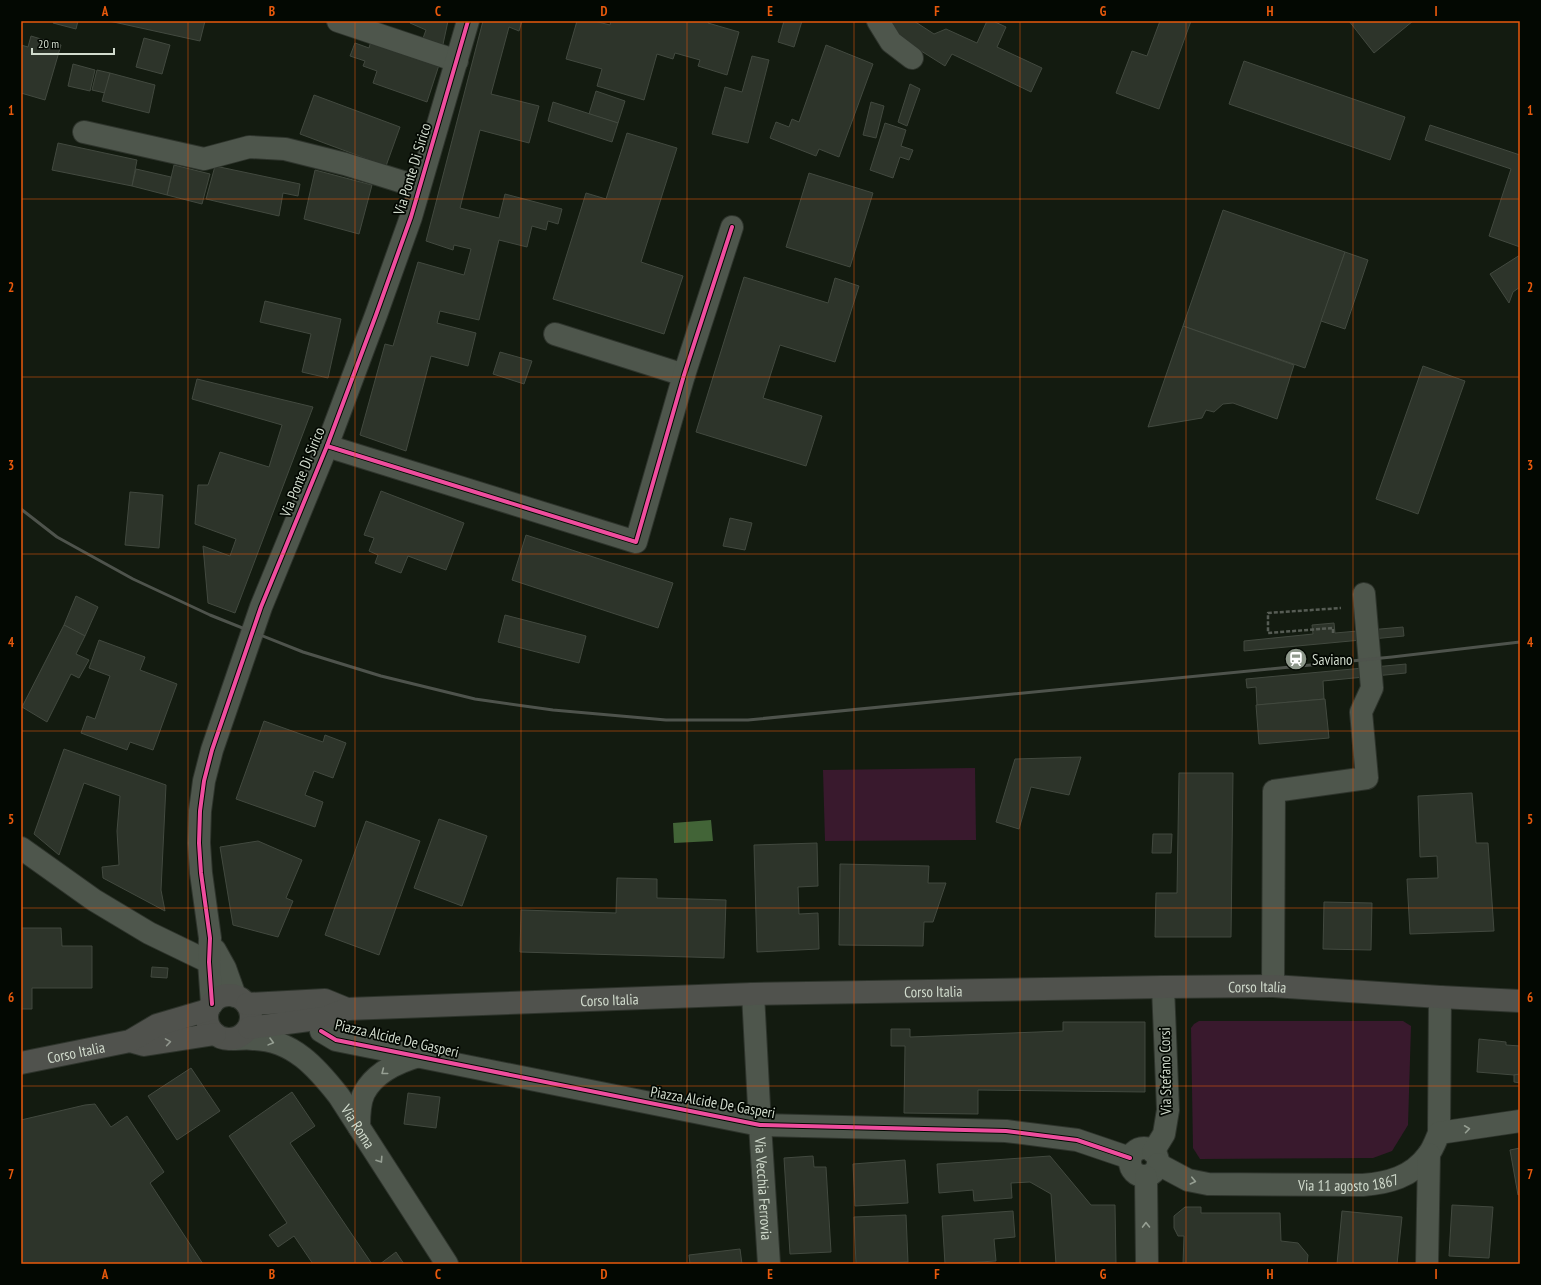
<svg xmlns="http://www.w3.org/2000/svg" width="1541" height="1285" font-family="'PT Sans Narrow',sans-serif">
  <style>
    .green { fill: #39192d }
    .water { fill: #426437 }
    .building { fill: #2d342a; stroke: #42493f }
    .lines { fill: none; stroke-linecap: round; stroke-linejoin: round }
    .minor-casing { stroke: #2e342c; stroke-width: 24 }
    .major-casing { stroke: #2e342c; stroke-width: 24 }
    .path { stroke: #565c54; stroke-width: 2.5; stroke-dasharray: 4 2; stroke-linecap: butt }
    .minor { stroke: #4e564c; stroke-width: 22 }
    .major { stroke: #50524d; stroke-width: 22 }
    .rail { stroke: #4e534c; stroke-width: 3 }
    .cycleway-casing { stroke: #030802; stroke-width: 6 }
    .cycleway { stroke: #ef4d9e; stroke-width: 4 }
    .oneway { stroke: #90968d }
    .oneway2 { stroke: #969f93 }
    .grid { fill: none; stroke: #e8590c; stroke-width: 1; stroke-opacity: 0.55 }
    .labels { text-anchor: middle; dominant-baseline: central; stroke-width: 3.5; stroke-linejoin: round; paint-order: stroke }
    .street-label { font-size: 15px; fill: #d1dbcd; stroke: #030802 }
    .poi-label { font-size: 15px; fill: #d1dbcd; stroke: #030802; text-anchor: start }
    .neatline { fill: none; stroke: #e8590c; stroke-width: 1.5 }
    .grid-label { font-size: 13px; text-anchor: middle; font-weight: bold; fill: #e8590c }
  </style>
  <rect width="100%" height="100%" fill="#131b10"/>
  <g class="green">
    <path d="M 975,768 L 976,840 L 825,841 L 823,770 Z"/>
    <path d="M 1199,1021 L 1403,1021 L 1411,1026 L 1408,1125 L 1392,1151 L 1373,1158 L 1200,1159 L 1193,1148 L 1191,1028 L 1194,1024 Z"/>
  </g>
  <path class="water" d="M 711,820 L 713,841 L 674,843 L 673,823 Z"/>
  <g class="building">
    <path d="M 54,21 L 78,21 L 76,29 L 53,23 Z"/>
    <path d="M 109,21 L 205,21 L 200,41 Z"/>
    <path d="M 411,21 L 448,21 L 442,49 L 422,41 L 426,30 L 410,23 Z"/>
    <path d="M 483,21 L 522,21 L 519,31 L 509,27 L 491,94 L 539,106 L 529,143 L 480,130 L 460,208 L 499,218 L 505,194 L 562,209 L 558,224 L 548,221 L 546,230 L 532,226 L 527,247 L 499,240 L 479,320 L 440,311 L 437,323 L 476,333 L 468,366 L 431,356 L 406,451 L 360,435 L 385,344 L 393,346 L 418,262 L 464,275 L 471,249 L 454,245 L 453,250 L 426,241 Z"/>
    <path d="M 577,21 L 594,21 L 610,25 L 611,21 L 709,21 L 708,23 L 739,32 L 727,75 L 698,66 L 700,60 L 675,53 L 673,59 L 657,54 L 644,100 L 597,86 L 602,69 L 566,59 Z"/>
    <path d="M 784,21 L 802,21 L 794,47 L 778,42 Z"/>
    <path d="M 887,21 L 914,21 L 934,34 L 946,29 L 977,43 L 987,21 L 993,21 L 1006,27 L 997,47 L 1042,68 L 1031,92 L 952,54 L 945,66 L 883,27 Z"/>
    <path d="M 1160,21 L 1191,21 L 1159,109 L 1116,93 L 1132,51 L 1147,56 Z"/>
    <path d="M 1349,21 L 1413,21 L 1374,53 Z"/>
    <path d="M 31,36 L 61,45 L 45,100 L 21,93 L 21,45 L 28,47 Z"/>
    <path d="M 144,38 L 170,45 L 162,74 L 136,67 Z"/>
    <path d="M 371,41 L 439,65 L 427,102 L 373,83 L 377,71 L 363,66 L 365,61 L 350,56 L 355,43 L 369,48 Z"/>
    <path d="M 826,45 L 873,64 L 839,157 L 819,149 L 816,156 L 770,138 L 776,122 L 789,127 L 792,119 L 799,122 Z"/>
    <path d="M 752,56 L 769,60 L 748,143 L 712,134 L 725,87 L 742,92 Z"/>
    <path d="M 1244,61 L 1405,117 L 1390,160 L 1229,104 Z"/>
    <path d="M 73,64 L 95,70 L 90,91 L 68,86 Z"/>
    <path d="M 97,70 L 110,73 L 105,93 L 92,90 Z"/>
    <path d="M 110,73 L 155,85 L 149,113 L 102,101 Z"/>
    <path d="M 910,84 L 920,89 L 907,126 L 898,122 Z"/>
    <path d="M 596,91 L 625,101 L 618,123 L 589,114 Z"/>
    <path d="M 314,95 L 400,127 L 386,166 L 300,134 Z"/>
    <path d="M 553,102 L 618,123 L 612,142 L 548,121 Z"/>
    <path d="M 871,102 L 884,106 L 876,138 L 863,135 Z"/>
    <path d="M 885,123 L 906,130 L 901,146 L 913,150 L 909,160 L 900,157 L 893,178 L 870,170 Z"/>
    <path d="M 1430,125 L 1520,155 L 1520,247 L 1489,236 L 1511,169 L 1425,140 Z"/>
    <path d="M 627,133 L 677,148 L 641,262 L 683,276 L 664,334 L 553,299 L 586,193 L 606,199 Z"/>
    <path d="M 58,143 L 137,160 L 132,186 L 52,170 Z"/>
    <path d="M 174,165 L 210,174 L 202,204 L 167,195 Z"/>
    <path d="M 215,166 L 300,184 L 298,196 L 283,193 L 279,216 L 206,199 Z"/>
    <path d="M 136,169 L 171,177 L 167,195 L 132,186 Z"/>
    <path d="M 315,170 L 372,185 L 359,234 L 304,219 Z"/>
    <path d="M 809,173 L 873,193 L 850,267 L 786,247 Z"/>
    <path d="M 1223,210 L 1345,252 L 1305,368 L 1183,326 Z"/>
    <path d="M 1345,252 L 1368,260 L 1345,329 L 1321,321 Z"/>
    <path d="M 1520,255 L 1520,287 L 1513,292 L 1509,303 L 1490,274 Z"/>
    <path d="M 744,277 L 828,303 L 835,278 L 859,286 L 835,362 L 780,345 L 763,398 L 822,416 L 806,466 L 696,432 Z"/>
    <path d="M 265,301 L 341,319 L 328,378 L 302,372 L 311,334 L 260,322 Z"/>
    <path d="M 1183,326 L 1294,365 L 1277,419 L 1233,403 L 1223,404 L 1214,412 L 1206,410 L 1202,418 L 1148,427 Z"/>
    <path d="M 500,352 L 532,361 L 524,384 L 493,374 Z"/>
    <path d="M 1423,366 L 1465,381 L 1418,514 L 1376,499 Z"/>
    <path d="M 197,379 L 313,407 L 235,613 L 208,603 L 203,546 L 230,556 L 236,539 L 195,524 L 198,485 L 208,485 L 220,452 L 269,467 L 282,425 L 192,399 Z"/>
    <path d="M 381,491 L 464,523 L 446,570 L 408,556 L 401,573 L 375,563 L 378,555 L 369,551 L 374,538 L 364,535 Z"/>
    <path d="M 130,492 L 163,495 L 159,548 L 125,545 Z"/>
    <path d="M 730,518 L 752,523 L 745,550 L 723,546 Z"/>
    <path d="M 526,535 L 673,583 L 658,628 L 512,580 Z"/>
    <path d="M 76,596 L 98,607 L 85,636 L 64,625 Z"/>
    <path d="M 505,615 L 586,636 L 579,663 L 498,642 Z"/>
    <path d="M 1334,623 L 1335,633 L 1403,627 L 1404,636 L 1244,651 L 1244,641 L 1313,634 L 1312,625 Z"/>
    <path d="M 64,625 L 85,636 L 76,654 L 89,660 L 79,678 L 71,674 L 47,722 L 22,707 Z"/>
    <path d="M 99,640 L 145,657 L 140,670 L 177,684 L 153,750 L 130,742 L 127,750 L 81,733 L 87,716 L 95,719 L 110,676 L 89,668 Z"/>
    <path d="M 1406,664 L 1406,673 L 1323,681 L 1324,699 L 1257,705 L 1256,687 L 1247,688 L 1246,679 Z"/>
    <path d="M 1325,699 L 1329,738 L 1259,744 L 1256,705 Z"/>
    <path d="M 264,721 L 323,742 L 325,735 L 346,743 L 333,778 L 314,771 L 305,795 L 323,802 L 315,827 L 236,799 Z"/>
    <path d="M 64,749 L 166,785 L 161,890 L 165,911 L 103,878 L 102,867 L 119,865 L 117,831 L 120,796 L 84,783 L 59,855 L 34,834 Z"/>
    <path d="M 1081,757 L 1069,795 L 1031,787 L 1019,829 L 996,822 L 1015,759 Z"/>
    <path d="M 1179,773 L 1233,773 L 1231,937 L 1155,937 L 1156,893 L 1177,893 Z"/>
    <path d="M 1472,793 L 1476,843 L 1488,843 L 1494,931 L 1410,934 L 1407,879 L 1438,878 L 1437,856 L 1420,857 L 1418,796 Z"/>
    <path d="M 439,819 L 487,836 L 462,906 L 414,888 Z"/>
    <path d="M 366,821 L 420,841 L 379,955 L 325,935 Z"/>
    <path d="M 1153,834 L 1172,834 L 1171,853 L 1152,853 Z"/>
    <path d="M 258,841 L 302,860 L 286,898 L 293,901 L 278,937 L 233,925 L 220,847 Z"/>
    <path d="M 817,843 L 818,886 L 798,887 L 799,914 L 818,913 L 819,949 L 757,952 L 754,845 Z"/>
    <path d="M 840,864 L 929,866 L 928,883 L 946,883 L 933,922 L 924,922 L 923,946 L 839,945 Z"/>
    <path d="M 617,878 L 657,879 L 657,898 L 726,900 L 724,958 L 520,952 L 521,910 L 616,913 Z"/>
    <path d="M 1324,902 L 1372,903 L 1371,950 L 1323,949 Z"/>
    <path d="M 21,928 L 61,928 L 62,946 L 92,946 L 92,988 L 32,988 L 32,1009 L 21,1009 Z"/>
    <path d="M 152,967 L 168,968 L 167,978 L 151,977 Z"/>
    <path d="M 1063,1022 L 1145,1022 L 1145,1092 L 978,1090 L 978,1114 L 904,1113 L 905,1046 L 891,1046 L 891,1029 L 910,1029 L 910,1037 L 1063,1031 Z"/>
    <path d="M 1479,1039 L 1506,1042 L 1506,1045 L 1520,1046 L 1520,1074 L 1514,1075 L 1477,1072 Z"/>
    <path d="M 191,1068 L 220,1111 L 177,1140 L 148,1096 Z"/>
    <path d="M 1520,1074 L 1520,1083 L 1514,1082 L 1514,1075 Z"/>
    <path d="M 292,1092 L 315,1126 L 290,1143 L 372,1264 L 313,1264 L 294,1236 L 278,1247 L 269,1235 L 287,1223 L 229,1136 Z"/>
    <path d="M 408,1093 L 440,1097 L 436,1128 L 404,1124 Z"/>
    <path d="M 95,1104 L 111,1127 L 127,1116 L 164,1172 L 150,1183 L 203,1264 L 21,1264 L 21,1120 L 85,1105 Z"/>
    <path d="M 1520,1148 L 1520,1194 L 1518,1195 L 1510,1150 Z"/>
    <path d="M 813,1156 L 814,1167 L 826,1167 L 831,1252 L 790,1254 L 784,1158 Z"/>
    <path d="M 1050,1156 L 1091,1205 L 1115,1205 L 1116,1264 L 1056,1264 L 1051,1194 L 1030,1182 L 1011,1183 L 1012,1198 L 974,1201 L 973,1190 L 939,1193 L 937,1164 Z"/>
    <path d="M 905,1160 L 908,1203 L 855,1206 L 853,1164 Z"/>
    <path d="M 1452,1205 L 1493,1207 L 1489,1258 L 1449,1256 Z"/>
    <path d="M 1185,1207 L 1201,1207 L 1201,1213 L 1280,1213 L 1281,1241 L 1298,1243 L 1308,1255 L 1307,1264 L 1183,1264 L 1184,1236 L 1178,1236 L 1174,1228 L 1174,1216 Z"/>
    <path d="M 1013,1211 L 1015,1237 L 994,1239 L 996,1261 L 945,1264 L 942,1216 Z"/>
    <path d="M 1342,1211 L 1402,1217 L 1397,1264 L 1337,1264 Z"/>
    <path d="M 906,1215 L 908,1262 L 856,1264 L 854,1217 Z"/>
    <path d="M 740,1249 L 742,1264 L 690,1264 L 689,1255 Z"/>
    <path d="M 396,1252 L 404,1264 L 380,1264 Z"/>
  </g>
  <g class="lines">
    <g class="minor-casing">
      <g id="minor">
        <path d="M 338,21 L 457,61"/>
        <path d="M 878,21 L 891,42 L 912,58"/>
        <path d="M 84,132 L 204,159 L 249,147 L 285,149 L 345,164 L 419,187"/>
        <path d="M 555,334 L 684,375"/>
        <path d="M 327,446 L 636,542 L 684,375 L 732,227"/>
        <path d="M 21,848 L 94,900 L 149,933 L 209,962 L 216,965 L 222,964"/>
        <path d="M 215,950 L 225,968 L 235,996"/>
        <path d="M 1273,986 L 1274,791 L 1367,778 L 1361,712 L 1372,688 L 1364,594"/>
        <path id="s1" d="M 753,994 L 760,1125 L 769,1264"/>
        <path d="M 212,1004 L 209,962 L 210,938 L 201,873 L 199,843 L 200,811 L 204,781 L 212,750 L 261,607 L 327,446 L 376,315 L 411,217 L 468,21"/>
        <path d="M 321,1031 L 336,1040 L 760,1125 L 1006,1131 L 1077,1140 L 1130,1158"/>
        <path id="s2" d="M 232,1039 C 240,1039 247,1038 254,1039 C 293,1040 317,1068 339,1096 L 447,1264"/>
        <path d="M 359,1127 C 359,1116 359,1103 364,1093 C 375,1072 398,1062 419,1056"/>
        <path d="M 1439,1133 L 1440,997"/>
        <circle cx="1144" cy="1162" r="14"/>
        <path d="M 1153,1152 L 1164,1134 L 1168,1110 L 1163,987"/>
        <path id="s3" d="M 1158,1164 L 1188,1180 L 1208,1184 L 1363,1185 C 1388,1183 1412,1177 1428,1155 C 1433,1149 1436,1140 1439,1133 L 1520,1121"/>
        <path d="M 1146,1177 L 1147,1264"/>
        <path d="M 1427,1264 L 1429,1154"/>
      </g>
    </g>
    <g class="major-casing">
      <g id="major">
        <circle cx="229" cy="1017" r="22"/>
        <path d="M 247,1004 L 325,1000 L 347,1009"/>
        <path id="s4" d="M 249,1028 L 324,1018 L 347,1009 L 753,994 L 1163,987 L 1273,986 L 1440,997 L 1520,1001"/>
        <path d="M 130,1041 L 144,1045 L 215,1034"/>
        <path id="s5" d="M 21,1063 L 130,1041 L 157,1025 L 208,1010"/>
      </g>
    </g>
    <path class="path" d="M 1333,633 L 1333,628 L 1268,633 L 1268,613 L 1341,608"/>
    <use href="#minor" class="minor"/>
    <use href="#major" class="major"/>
    <path class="rail" d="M 21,509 L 57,537 L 133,579 L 210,615 L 303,652 L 381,676 L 475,699 L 553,710 L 666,720 L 748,720 L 1392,657 L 1520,642"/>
    <g class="cycleway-casing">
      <g id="cycleway">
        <path d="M 327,446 L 636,542 L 684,375 L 732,227"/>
        <path d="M 212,1004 L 209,962 L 210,938 L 201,873 L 199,843 L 200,811 L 204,781 L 212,750 L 261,607 L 327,446 L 376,315 L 411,217 L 468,21"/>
        <path d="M 321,1031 L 336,1040 L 760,1125 L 1006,1131 L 1077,1140 L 1130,1158"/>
      </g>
    </g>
    <use href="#cycleway" class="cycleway"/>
  </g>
  <defs><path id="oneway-chevron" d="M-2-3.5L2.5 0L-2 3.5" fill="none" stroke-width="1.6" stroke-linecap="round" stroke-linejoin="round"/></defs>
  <use class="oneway" href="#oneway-chevron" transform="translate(168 1042) rotate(-9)"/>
  <g class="oneway2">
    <use href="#oneway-chevron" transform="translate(271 1042) rotate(15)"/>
    <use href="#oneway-chevron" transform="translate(384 1072) rotate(142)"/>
    <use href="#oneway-chevron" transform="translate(1467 1129) rotate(-8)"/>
    <use href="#oneway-chevron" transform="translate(380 1160) rotate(57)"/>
    <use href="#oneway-chevron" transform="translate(1193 1181) rotate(13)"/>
    <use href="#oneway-chevron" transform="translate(1146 1225) rotate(-91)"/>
  </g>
  <path class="grid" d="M 188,21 L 188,1264M 355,21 L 355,1264M 521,21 L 521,1264M 687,21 L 687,1264M 854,21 L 854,1264M 1020,21 L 1020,1264M 1186,21 L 1186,1264M 1353,21 L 1353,1264M 21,199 L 1520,199M 21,377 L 1520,377M 21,554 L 1520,554M 21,731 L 1520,731M 21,908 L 1520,908M 21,1086 L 1520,1086"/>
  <defs>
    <g id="station-disc" transform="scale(1.15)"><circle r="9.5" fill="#8e988b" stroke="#030802"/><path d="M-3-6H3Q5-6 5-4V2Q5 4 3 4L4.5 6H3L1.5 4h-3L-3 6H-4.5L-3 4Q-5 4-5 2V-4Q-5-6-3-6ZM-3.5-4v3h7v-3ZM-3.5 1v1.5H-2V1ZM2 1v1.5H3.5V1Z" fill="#fff"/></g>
  </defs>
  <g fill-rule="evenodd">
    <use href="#station-disc" x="1296" y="659"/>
  </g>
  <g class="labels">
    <g class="street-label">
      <text transform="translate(412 169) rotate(-73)">Via Ponte Di Sirico</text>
      <text transform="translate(302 472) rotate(-68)">Via Ponte Di Sirico</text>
      <text stroke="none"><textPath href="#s4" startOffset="1011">Corso Italia</textPath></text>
      <text stroke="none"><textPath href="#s4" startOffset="687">Corso Italia</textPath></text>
      <text stroke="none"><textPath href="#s4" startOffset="363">Corso Italia</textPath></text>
      <text transform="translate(397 1038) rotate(13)">Piazza Alcide De Gasperi</text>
      <text stroke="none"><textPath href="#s5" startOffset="56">Corso Italia</textPath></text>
      <text transform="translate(1165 1071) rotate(-91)">Via Stefano Corsi</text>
      <text transform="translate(713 1102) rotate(10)">Piazza Alcide De Gasperi</text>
      <text stroke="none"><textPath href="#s2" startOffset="164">Via Roma</textPath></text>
      <text stroke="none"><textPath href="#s3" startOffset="195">Via 11 agosto 1867</textPath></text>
      <text stroke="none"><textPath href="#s1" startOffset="195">Via Vecchia Ferrovia</textPath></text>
    </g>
    <g class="poi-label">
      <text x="1312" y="659">Saviano</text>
    </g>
  </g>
  <rect width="1541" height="1285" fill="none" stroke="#030802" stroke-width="44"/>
  <path d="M32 48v6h82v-6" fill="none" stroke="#d1dbcd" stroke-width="2"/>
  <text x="38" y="48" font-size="12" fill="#d1dbcd" stroke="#030802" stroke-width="3" paint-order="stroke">20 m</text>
  <rect x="22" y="22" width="1497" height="1241" class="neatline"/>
  <g class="grid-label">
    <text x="105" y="16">A</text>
    <text x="272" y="16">B</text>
    <text x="438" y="16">C</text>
    <text x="604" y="16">D</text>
    <text x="770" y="16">E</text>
    <text x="937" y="16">F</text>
    <text x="1103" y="16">G</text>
    <text x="1270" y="16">H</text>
    <text x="1436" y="16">I</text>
    <text x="11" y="115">1</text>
    <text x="1530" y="115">1</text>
    <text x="11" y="292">2</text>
    <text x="1530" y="292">2</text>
    <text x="11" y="470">3</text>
    <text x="1530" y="470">3</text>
    <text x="11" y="647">4</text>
    <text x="1530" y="647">4</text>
    <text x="11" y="824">5</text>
    <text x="1530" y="824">5</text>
    <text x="11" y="1002">6</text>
    <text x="1530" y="1002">6</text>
    <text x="11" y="1179">7</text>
    <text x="1530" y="1179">7</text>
    <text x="105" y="1279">A</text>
    <text x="272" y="1279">B</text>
    <text x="438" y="1279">C</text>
    <text x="604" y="1279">D</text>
    <text x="770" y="1279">E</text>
    <text x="937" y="1279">F</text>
    <text x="1103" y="1279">G</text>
    <text x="1270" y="1279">H</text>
    <text x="1436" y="1279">I</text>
  </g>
</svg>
